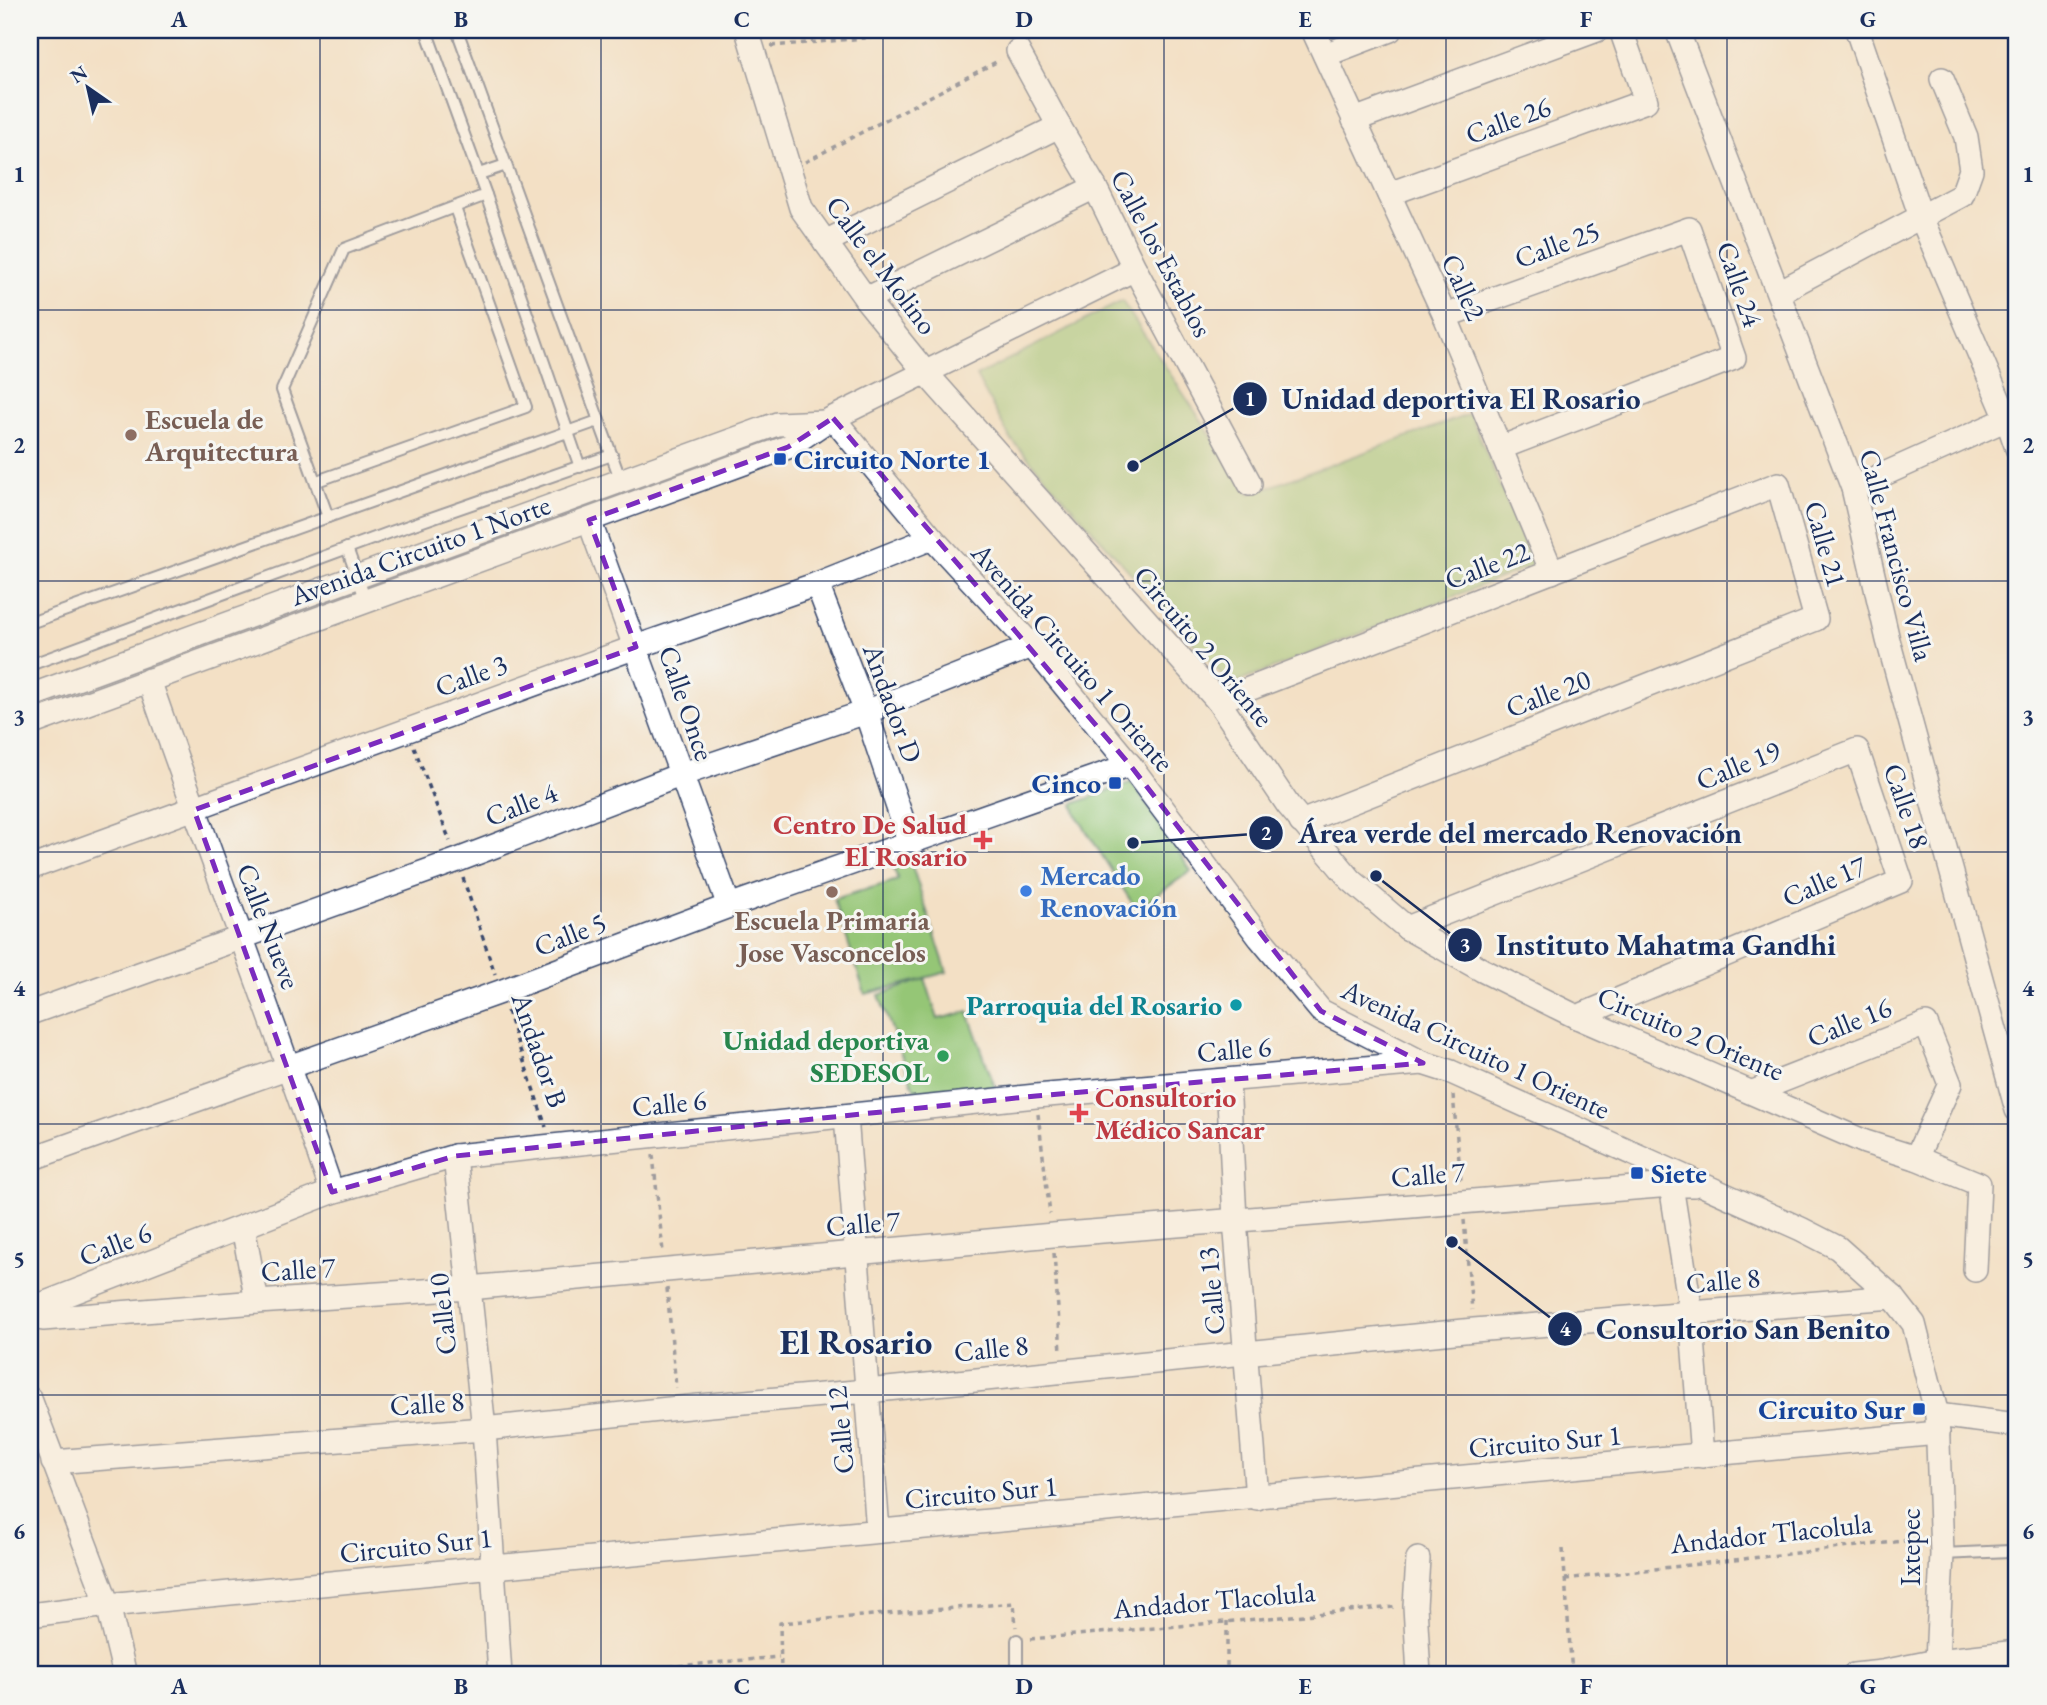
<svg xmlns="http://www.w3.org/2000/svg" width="2047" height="1705" font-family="'EB Garamond',serif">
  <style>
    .green { fill: #95c676; stroke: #587a6a; stroke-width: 2 }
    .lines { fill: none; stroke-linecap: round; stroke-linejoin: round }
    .lane-casing { stroke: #3b4a6d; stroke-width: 14 }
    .street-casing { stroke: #3b4a6d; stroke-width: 26 }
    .path { stroke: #3b4a6d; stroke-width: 3.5; stroke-dasharray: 5 5; stroke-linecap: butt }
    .lane { stroke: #fff; stroke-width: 10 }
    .street { stroke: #fff; stroke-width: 23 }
    .marked { fill: none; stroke: #7b2cbf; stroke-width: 5; stroke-dasharray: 14 9; stroke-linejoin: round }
    .grid { fill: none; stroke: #1b2f5e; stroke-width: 2; stroke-opacity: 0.55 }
    .education-dot { fill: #8d6e63; stroke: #f6f6f2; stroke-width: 2.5 }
    .transit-dot { fill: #1a4fb4; stroke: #f6f6f2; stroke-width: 2.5 }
    .health-dot { fill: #e0444e; stroke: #f6f6f2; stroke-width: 2.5 }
    .shop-dot { fill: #3f7fe0; stroke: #f6f6f2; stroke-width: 2.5 }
    .culture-dot { fill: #0f9aa8; stroke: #f6f6f2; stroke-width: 2.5 }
    .leisure-dot { fill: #2e9e5b; stroke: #f6f6f2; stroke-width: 2.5 }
    .labels { text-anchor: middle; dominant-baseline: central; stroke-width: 6; stroke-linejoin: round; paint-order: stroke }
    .street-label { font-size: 28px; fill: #1b2f5e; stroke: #f6f6f2 }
    .education-label { font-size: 28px; font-weight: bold; fill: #785e54; stroke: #f6f6f2; text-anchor: start }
    .transit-label { font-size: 28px; font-weight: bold; fill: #164399; stroke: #f6f6f2; text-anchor: start }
    .health-label { font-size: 28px; font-weight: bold; fill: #be3a42; stroke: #f6f6f2; text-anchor: end }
    .shop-label { font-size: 28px; font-weight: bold; fill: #366cbe; stroke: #f6f6f2; text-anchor: start }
    .culture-label { font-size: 28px; font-weight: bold; fill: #0d838f; stroke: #f6f6f2; text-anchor: end }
    .leisure-label { font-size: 28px; font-weight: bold; fill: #27864d; stroke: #f6f6f2; text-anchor: end }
    .district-label { font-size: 35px; font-weight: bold; fill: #1b2f5e; stroke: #f6f6f2 }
    .leader { fill: none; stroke: #1b2f5e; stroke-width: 2.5 }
    .callout-dot { fill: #1b2f5e; stroke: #f6f6f2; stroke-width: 2.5 }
    .mark-label { font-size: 21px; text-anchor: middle; font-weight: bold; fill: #fff }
    .callout-label { font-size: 30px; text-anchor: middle; font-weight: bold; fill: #1b2f5e; stroke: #f6f6f2; stroke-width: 6; stroke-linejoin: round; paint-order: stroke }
    .neatline { fill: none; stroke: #1b2f5e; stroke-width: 2.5 }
    .grid-label { font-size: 23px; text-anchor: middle; font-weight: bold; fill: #1b2f5e }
  </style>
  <rect width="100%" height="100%" fill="#f6f6f2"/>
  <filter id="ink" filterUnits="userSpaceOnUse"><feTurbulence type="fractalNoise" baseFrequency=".0143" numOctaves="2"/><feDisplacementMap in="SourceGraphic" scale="14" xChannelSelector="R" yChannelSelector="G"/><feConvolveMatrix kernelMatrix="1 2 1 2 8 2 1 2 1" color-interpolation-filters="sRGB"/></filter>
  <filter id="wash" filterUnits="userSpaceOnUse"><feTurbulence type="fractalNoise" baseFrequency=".00686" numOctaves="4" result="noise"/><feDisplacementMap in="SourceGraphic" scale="28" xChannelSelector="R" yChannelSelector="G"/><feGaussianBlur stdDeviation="1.57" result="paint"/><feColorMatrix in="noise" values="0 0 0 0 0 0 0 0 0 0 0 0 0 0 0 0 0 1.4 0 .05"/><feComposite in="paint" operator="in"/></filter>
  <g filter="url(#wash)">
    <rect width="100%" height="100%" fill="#f3e0c5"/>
    <g class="green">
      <path d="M 1122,301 L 1250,494 L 1470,414 L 1533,565 L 1231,685 L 1010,438 L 976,376 Z"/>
      <path d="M 1132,782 L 1191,871 L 1136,909 L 1077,816 L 1073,804 Z"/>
      <path d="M 910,860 L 947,972 L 925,978 L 938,1019 L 968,1012 L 997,1093 L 916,1094 L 879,995 L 925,979 L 865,994 L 834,899 L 898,880 L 893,866 Z"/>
    </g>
  </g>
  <g filter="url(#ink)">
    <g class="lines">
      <g class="lane-casing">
        <g id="lane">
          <path d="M 426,30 L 486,195 L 580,467"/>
          <path d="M 457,30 L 621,481"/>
          <path d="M 479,174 L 506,165"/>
          <path d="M 317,481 L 526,407 L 455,208"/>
          <path d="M 328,517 L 282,390 L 344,249 L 486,195"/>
          <path d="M 347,548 L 366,601"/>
          <path d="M 30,623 L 598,421"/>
          <path d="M 30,665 L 391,532 L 612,455"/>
          <path d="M 1942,1554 L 2010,1551"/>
          <path d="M 1017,1640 L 1017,1675"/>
          <path d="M 580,1675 L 587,1675"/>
        </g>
      </g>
      <g class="street-casing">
        <g id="street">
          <path d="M 747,30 L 801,208 L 866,299 L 925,372 L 1218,701 L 1288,805 L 1351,880 L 1407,928 L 1482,970 L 1577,1017 L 1865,1142 L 1916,1158 L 1979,1184 L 1975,1270"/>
          <path d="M 1313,30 L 1445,316 L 1552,572"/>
          <path d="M 1677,30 L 1853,488 L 1888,640 L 2017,1110"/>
          <path d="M 1857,30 L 1921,217 L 2007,419 L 2017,448"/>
          <path d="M 1018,51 L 1059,126 L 1095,187 L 1135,269 L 1250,484"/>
          <path d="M 1325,55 L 1390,30"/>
          <path d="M 1354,120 L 1597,30"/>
          <path d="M 1389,194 L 1646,101 L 1621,30"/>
          <path d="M 825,242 L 1059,126"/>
          <path d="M 1779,292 L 1962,195 L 1971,170 L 1966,137 L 1942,79"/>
          <path d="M 866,299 L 1095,187"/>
          <path d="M 1445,316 L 1689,229 L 1734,358 L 1500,448"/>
          <path d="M 833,418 L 932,538 L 1032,646 L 1130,765 L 1260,938 L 1321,1011 L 1423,1063 L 1451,1072 L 1801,1229 L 1838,1248 L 1893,1297 L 1914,1324 L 1937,1415 L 1942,1554 L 1937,1661 L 1938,1675"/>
          <path d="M 1853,488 L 2007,419"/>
          <path d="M 589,520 L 729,906"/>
          <path d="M 817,584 L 866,712 L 910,843"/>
          <path d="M 149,680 C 208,852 274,1020 332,1192"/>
          <path d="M 30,696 L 777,424 L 825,422"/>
          <path d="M 1218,701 L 1778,484 L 1816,619 L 1301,822"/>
          <path d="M 30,724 L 788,447 L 825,422 L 1135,269"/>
          <path d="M 30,868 L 636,647 L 817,584 L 932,538"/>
          <path d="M 1407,928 L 1857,750 L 1901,881 L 1577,1017"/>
          <path d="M 30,1013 L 458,860 L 680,775 L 866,712 L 1032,646"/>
          <path d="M 1228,1080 L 1235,1220 L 1257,1498"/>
          <path d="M 1753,1092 L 1926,1024 L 1950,1084 L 1916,1158"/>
          <path d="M 846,1116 L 878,1531"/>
          <path d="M 455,1156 L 484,1429 L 500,1675"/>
          <path d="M 30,1159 L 500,992 L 729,906 L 1130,765"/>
          <path d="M 1671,1185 L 1691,1313 L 1702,1456"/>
          <path d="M 243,1227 L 257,1302"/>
          <path d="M 30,1309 L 332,1192 L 455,1156 L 1036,1096 L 1423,1063"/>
          <path d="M 30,1311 L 43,1319 L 257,1302 L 469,1288 L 1053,1235 L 1671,1185 L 1693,1185"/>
          <path d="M 30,1399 L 108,1605 L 125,1675"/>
          <path d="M 1937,1415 L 2017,1425"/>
          <path d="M 53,1462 L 484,1429 L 678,1408 L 867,1391 L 1474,1330 L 1893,1297"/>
          <path d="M 1418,1559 L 1415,1606 L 1419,1675"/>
          <path d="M 30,1615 L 108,1605 L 494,1567 L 1938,1433"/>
          <path d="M 1854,1675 L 1882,1672 L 1937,1661 L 2017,1652"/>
        </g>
      </g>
      <g class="path">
        <path d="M 771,46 L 958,30"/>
        <path d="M 805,162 L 1000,60"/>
        <path d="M 414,747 L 450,841"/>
        <path d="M 463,878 L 495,974"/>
        <path d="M 507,1011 L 546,1127"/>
        <path d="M 1453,1095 L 1461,1181"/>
        <path d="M 1038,1114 L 1050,1214"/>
        <path d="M 653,1155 L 663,1252"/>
        <path d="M 1464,1220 L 1472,1310"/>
        <path d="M 1054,1253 L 1061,1351"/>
        <path d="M 667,1288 L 676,1388"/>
        <path d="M 1563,1549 L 1572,1675"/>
        <path d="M 1565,1579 L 1921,1539"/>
        <path d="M 1227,1621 L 1227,1675"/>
        <path d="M 1030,1639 L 1395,1607"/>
        <path d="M 599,1673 L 779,1657"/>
        <path d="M 781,1675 L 780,1623 L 1014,1603 L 1016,1627"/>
      </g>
      <use href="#lane" class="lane"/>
      <use href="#street" class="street"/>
    </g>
  </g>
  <path d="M0 0H2047V1705H0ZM 833,418 L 1130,765 L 1321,1011 L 1423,1063 L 1036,1096 L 455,1156 L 332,1192 L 194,810 L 636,647 L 589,520 L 788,447 Z" fill="#f3e0c5" fill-opacity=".55" fill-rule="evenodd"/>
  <path class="marked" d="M 833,418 L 1130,765 L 1321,1011 L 1423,1063 L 1036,1096 L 455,1156 L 332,1192 L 194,810 L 636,647 L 589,520 L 788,447 Z"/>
  <path class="grid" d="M 320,30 L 320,1675M 601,30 L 601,1675M 883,30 L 883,1675M 1164,30 L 1164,1675M 1446,30 L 1446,1675M 1727,30 L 1727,1675M 30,310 L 2017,310M 30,581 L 2017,581M 30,852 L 2017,852M 30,1124 L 2017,1124M 30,1395 L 2017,1395"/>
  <g class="education-dot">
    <circle cx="131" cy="435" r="7"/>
    <circle cx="832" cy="892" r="7"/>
  </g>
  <g class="transit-dot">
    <rect x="773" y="452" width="14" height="14" rx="3.5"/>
    <rect x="1108" y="776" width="14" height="14" rx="3.5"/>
    <rect x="1630" y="1166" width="14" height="14" rx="3.5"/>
    <rect x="1912" y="1402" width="14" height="14" rx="3.5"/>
  </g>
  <g class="health-dot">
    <path d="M979.5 829.5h7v7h7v7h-7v7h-7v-7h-7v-7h7z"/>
    <path d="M1075.5 1102.5h7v7h7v7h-7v7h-7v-7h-7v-7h7z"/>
  </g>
  <circle class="shop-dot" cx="1026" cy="891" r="7"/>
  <circle class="culture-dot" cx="1236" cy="1005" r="7"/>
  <circle class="leisure-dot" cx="943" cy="1056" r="7"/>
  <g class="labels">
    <g class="street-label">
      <text transform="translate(1508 120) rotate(-20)">Calle 26</text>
      <text transform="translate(1557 244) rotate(-20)">Calle 25</text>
      <text transform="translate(1162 253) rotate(62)">Calle los Establos</text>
      <text transform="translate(882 265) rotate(53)">Calle el Molino</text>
      <text transform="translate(1740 284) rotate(71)">Calle 24</text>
      <text transform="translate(1464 287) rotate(66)">Calle2</text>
      <text transform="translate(1826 544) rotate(74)">Calle 21</text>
      <text transform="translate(420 550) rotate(-20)">Avenida Circuito 1 Norte</text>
      <text transform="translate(1897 555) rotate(75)">Calle Francisco Villa</text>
      <text transform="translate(1487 565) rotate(-21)">Calle 22</text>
      <text transform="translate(1204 646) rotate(50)">Circuito 2 Oriente</text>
      <text transform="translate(1073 657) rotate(49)">Avenida Circuito 1 Oriente</text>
      <text transform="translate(471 675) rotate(-20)">Calle 3</text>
      <text transform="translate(1548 693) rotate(-21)">Calle 20</text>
      <text transform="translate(687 703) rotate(71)">Calle Once</text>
      <text transform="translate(893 703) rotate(70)">Andador D</text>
      <text transform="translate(1738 765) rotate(-22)">Calle 19</text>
      <text transform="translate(521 804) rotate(-21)">Calle 4</text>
      <text transform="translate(1907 806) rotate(71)">Calle 18</text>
      <text transform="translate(1824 881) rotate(-23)">Calle 17</text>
      <text transform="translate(269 926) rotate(69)">Calle Nueve</text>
      <text transform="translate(570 934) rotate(-21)">Calle 5</text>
      <text transform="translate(1849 1022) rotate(-22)">Calle 16</text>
      <text transform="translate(1691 1033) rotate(23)">Circuito 2 Oriente</text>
      <text transform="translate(1234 1049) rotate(-5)">Calle 6</text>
      <text transform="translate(1476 1049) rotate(25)">Avenida Circuito 1 Oriente</text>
      <text transform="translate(540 1050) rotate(71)">Andador B</text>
      <text transform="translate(669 1103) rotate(-6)">Calle 6</text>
      <text transform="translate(1428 1174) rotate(-5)">Calle 7</text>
      <text transform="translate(863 1223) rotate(-5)">Calle 7</text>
      <text transform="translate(115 1244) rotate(-21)">Calle 6</text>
      <text transform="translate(298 1269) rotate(-4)">Calle 7</text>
      <text transform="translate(1723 1280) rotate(-5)">Calle 8</text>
      <text transform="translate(1211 1291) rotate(-95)">Calle 13</text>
      <text transform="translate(442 1314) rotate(-96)">Calle10</text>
      <text transform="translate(991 1348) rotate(-6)">Calle 8</text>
      <text transform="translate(427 1403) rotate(-4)">Calle 8</text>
      <text transform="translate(840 1430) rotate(-95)">Calle 12</text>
      <text transform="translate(1545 1441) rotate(-5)">Circuito Sur 1</text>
      <text transform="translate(981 1492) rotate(-5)">Circuito Sur 1</text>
      <text transform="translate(1771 1533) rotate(-6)">Andador Tlacolula</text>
      <text transform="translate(416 1545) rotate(-6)">Circuito Sur 1</text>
      <text transform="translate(1910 1547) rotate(-90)">Ixtepec</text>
      <text transform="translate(1214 1600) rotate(-5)">Andador Tlacolula</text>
    </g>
    <g class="education-label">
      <text x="145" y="419">Escuela de<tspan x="145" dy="32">Arquitectura</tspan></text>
      <text x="832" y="920" text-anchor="middle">Escuela Primaria<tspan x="832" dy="32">Jose Vasconcelos</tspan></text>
    </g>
    <g class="transit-label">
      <text x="794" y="459">Circuito Norte 1</text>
      <text x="1101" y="783" text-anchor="end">Cinco</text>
      <text x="1651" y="1173">Siete</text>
      <text x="1905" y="1409" text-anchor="end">Circuito Sur</text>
    </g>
    <g class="health-label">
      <text x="967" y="824">Centro De Salud<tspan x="967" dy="32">El Rosario</tspan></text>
      <text x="1095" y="1097" text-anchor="start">Consultorio<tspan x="1095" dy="32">Médico Sancar</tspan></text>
    </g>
    <g class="shop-label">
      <text x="1040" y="875">Mercado<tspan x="1040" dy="32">Renovación</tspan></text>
    </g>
    <g class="culture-label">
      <text x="1222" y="1005">Parroquia del Rosario</text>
    </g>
    <g class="leisure-label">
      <text x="929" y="1040">Unidad deportiva<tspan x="929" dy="32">SEDESOL</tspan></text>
    </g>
    <g class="district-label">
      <text x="856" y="1341">El Rosario</text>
    </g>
  </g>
  <path class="leader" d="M1133 466L1250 399M1133 843L1266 833M1376 876L1465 945M1452 1242L1565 1329"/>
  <g class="callout-dot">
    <circle cx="1133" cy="466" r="7"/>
    <circle cx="1133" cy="843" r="7"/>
    <circle cx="1376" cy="876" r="7"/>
    <circle cx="1452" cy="1242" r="7"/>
    <circle cx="1250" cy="399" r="18"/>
    <circle cx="1266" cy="833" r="18"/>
    <circle cx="1465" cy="945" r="18"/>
    <circle cx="1565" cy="1329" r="18"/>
  </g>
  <g class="mark-label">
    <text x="1250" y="406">1</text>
    <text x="1266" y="840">2</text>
    <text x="1465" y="952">3</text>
    <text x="1565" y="1336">4</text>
  </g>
  <g class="callout-label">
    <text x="1461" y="409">Unidad deportiva El Rosario</text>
    <text x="1520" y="843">Área verde del mercado Renovación</text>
    <text x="1666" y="955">Instituto Mahatma Gandhi</text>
    <text x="1743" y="1339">Consultorio San Benito</text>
  </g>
  <rect width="2047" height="1705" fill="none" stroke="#f6f6f2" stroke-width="77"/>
  <g transform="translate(88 88) rotate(326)" stroke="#f6f6f2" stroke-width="5" paint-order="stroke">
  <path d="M0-5L12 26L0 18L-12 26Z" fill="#1b2f5e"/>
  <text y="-10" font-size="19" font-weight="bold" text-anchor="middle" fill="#1b2f5e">N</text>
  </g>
  <rect x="38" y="38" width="1970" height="1628" class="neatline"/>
  <g class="grid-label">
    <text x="179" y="27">A</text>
    <text x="461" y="27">B</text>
    <text x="742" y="27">C</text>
    <text x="1024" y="27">D</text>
    <text x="1305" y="27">E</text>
    <text x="1586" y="27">F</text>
    <text x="1868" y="27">G</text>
    <text x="19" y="182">1</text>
    <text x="2028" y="182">1</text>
    <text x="19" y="453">2</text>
    <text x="2028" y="453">2</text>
    <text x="19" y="725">3</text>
    <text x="2028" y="725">3</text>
    <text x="19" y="996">4</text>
    <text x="2028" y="996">4</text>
    <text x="19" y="1267">5</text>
    <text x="2028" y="1267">5</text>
    <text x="19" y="1539">6</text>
    <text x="2028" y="1539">6</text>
    <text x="179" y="1694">A</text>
    <text x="461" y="1694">B</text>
    <text x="742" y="1694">C</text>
    <text x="1024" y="1694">D</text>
    <text x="1305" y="1694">E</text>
    <text x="1586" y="1694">F</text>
    <text x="1868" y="1694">G</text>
  </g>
</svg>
